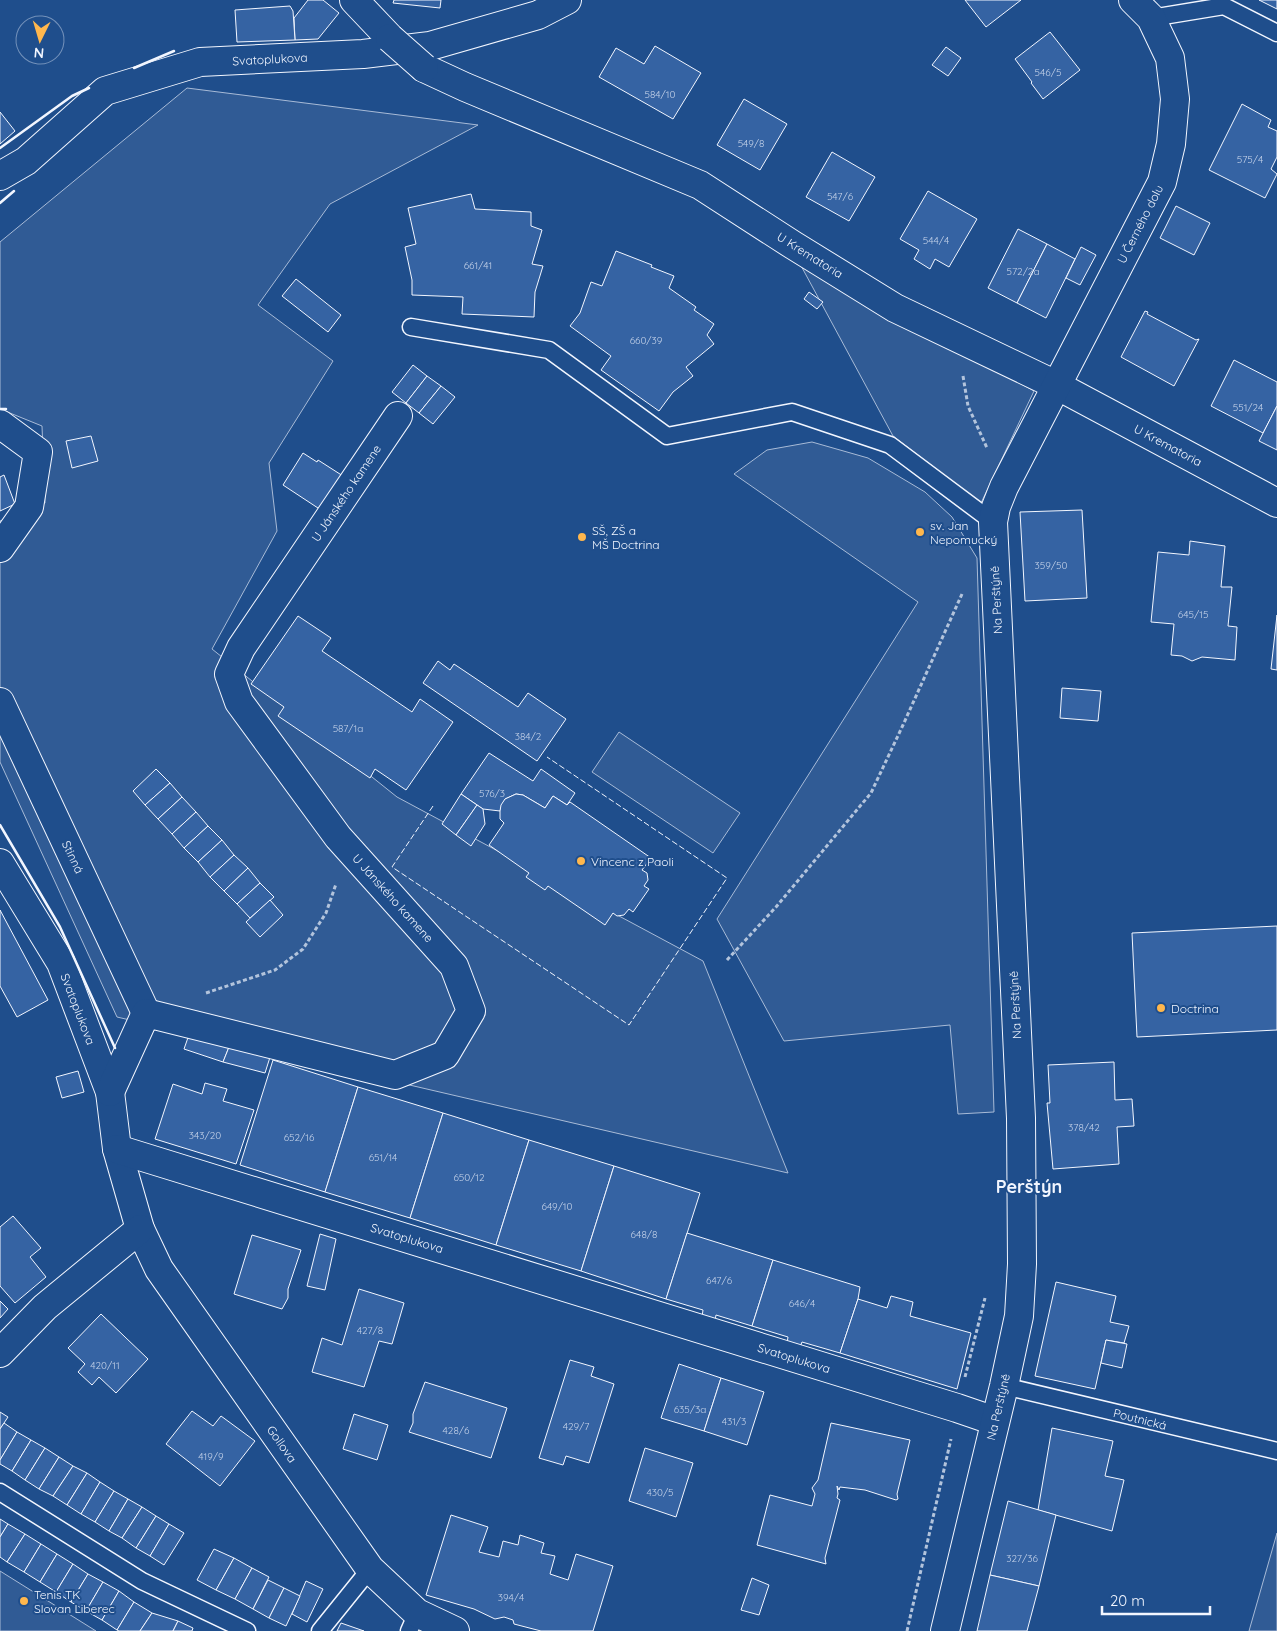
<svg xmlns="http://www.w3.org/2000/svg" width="1277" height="1631" font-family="Quicksand,sans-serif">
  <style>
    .built { fill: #305b95; stroke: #a8bbd7 }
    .building { fill: #3563a3; stroke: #f2f6ff }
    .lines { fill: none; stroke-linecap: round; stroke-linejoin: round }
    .service-casing { stroke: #f2f6ff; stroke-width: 19 }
    .minor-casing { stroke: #f2f6ff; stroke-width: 30 }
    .path { stroke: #b3c4dc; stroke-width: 3; stroke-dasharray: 4 2.5; stroke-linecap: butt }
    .service { stroke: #1f4e8c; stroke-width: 16 }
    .minor { stroke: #1f4e8c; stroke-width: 28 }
    .minor-bridge-casing { stroke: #f2f6ff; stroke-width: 30; stroke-linecap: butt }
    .minor-bridge { stroke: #1f4e8c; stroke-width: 28 }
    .fence { stroke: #f2f6ff; stroke-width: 1; stroke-dasharray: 6 2.5; stroke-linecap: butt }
    .wall { stroke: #f2f6ff; stroke-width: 2.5 }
    .poi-dot { fill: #ffb74d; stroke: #1f4e8c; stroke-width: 2 }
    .labels { text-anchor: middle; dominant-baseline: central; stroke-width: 4; stroke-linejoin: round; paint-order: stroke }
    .number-label { font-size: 10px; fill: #c3d1e8 }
    .street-label { font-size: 12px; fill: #f2f6ff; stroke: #1f4e8c }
    .poi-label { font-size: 12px; fill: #f2f6ff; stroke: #1f4e8c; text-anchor: start }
    .district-label { font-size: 18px; font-weight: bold; fill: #f2f6ff; stroke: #1f4e8c }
  </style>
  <rect width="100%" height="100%" fill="#1f4e8c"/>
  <g class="built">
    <path d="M 187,88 L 478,125 L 330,204 L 258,305 L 333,361 L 269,463 L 277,531 L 212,649 L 397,797 L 703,961 L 788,1173 L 117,1017 L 0,762 L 0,521 L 45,503 L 42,426 L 0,409 L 0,242 Z"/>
    <path d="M 799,262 L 1034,391 L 981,503 L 893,436 Z"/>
    <path d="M 812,442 L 868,458 L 925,492 L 952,517 L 977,558 L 994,1112 L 958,1114 L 950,1025 L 784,1041 L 717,919 L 918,602 L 734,474 L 767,450 Z"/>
    <path d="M 619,732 L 740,813 L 713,853 L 592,772 Z"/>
    <path d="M 1277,1533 L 1277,1631 L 1249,1631 Z"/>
    <path d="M 0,1571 L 96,1631 L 0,1631 Z"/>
  </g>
  <g class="building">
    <path d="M 308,0 L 323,0 L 339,13 L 318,39 L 295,40 L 294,18 Z"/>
    <path d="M 394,0 L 441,0 L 440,8 L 393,3 Z"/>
    <path d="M 965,0 L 1021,0 L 986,27 Z"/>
    <path d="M 1259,0 L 1277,0 L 1277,9 Z"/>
    <path d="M 290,6 L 293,11 L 295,40 L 237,42 L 235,10 Z"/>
    <path d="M 1050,32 L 1080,70 L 1043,99 L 1031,83 L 1032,82 L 1015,59 Z"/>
    <path d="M 655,46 L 701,73 L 673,119 L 599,77 L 616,48 L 644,64 Z"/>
    <path d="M 946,47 L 961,58 L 948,76 L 932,65 Z"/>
    <path d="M 744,99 L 787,124 L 760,170 L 717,145 Z"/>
    <path d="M 1242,104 L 1271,120 L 1268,127 L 1277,131 L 1277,157 L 1271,169 L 1277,174 L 1265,198 L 1209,170 Z"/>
    <path d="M 0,112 L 15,131 L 0,144 Z"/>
    <path d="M 832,152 L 875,177 L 849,221 L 806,197 Z"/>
    <path d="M 928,191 L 977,219 L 949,267 L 935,259 L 930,269 L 914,259 L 919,250 L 900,239 Z"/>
    <path d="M 471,194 L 475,209 L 531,212 L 531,226 L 542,230 L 532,264 L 543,266 L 535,292 L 534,317 L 462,314 L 463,297 L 412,295 L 412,280 L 405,247 L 416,244 L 408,208 Z"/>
    <path d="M 1176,206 L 1210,223 L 1194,255 L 1160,238 Z"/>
    <path d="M 1018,229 L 1047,244 L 1017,303 L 988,288 Z"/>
    <path d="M 1047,244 L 1075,259 L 1046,318 L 1017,303 Z"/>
    <path d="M 1081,247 L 1096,255 L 1080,285 L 1066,278 Z"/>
    <path d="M 616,251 L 652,265 L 651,267 L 674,276 L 669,288 L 696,307 L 694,310 L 714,324 L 707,335 L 714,344 L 686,367 L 693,376 L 673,392 L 659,411 L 601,370 L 611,356 L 570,326 L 580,313 L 591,282 L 602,286 Z"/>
    <path d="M 296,279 L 341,315 L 328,332 L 282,296 Z"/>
    <path d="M 809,292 L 823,302 L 817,309 L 804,299 Z"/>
    <path d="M 1145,311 L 1148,312 L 1147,314 L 1196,340 L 1199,339 L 1174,386 L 1121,357 Z"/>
    <path d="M 1234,360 L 1277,382 L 1277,406 L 1263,433 L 1211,406 Z"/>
    <path d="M 413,365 L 427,376 L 406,403 L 392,392 Z"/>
    <path d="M 427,376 L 441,386 L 419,413 L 406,403 Z"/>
    <path d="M 441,386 L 455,397 L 433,424 L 419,413 Z"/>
    <path d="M 1277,406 L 1277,450 L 1259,441 Z"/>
    <path d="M 91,436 L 98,461 L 72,468 L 66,441 Z"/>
    <path d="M 303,453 L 317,462 L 318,460 L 343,476 L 321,510 L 283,485 Z"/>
    <path d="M 4,475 L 15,504 L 0,511 L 0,477 Z"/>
    <path d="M 1082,510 L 1087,598 L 1025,601 L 1020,512 Z"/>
    <path d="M 1190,541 L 1225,546 L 1221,587 L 1232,587 L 1228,626 L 1237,627 L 1235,660 L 1202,657 L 1192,661 L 1182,656 L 1171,655 L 1174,624 L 1151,622 L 1158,552 L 1189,555 Z"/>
    <path d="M 1277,615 L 1277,670 L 1271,669 Z"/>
    <path d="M 298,616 L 331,638 L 322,651 L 412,712 L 420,699 L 453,722 L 406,790 L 375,769 L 370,778 L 278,716 L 284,707 L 251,684 Z"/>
    <path d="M 438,661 L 450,670 L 454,664 L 518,707 L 528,693 L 566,719 L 537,761 L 423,683 Z"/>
    <path d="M 1062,688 L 1101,691 L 1098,721 L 1060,718 Z"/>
    <path d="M 489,753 L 533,781 L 541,769 L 575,793 L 567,805 L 553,796 L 545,808 L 523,795 L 516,794 L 505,799 L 500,811 L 483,809 L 461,794 Z"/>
    <path d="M 156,769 L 170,783 L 145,805 L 133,791 Z"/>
    <path d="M 170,783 L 182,797 L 158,819 L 145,805 Z"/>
    <path d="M 461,794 L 477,805 L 456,835 L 442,824 Z"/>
    <path d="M 516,794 L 523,795 L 545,808 L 553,796 L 567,805 L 570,802 L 651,858 L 642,870 L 647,873 L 648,880 L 644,886 L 649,889 L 633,912 L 629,909 L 624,915 L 617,916 L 613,913 L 605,925 L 548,886 L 545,890 L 526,877 L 529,873 L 489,845 L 504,823 L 500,819 L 500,811 L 501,805 L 505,799 Z"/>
    <path d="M 182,797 L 196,812 L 172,834 L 158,819 Z"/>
    <path d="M 477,805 L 483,809 L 485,824 L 471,846 L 456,835 Z"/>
    <path d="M 196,812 L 208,826 L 184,848 L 172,834 Z"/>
    <path d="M 208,826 L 222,840 L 198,862 L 184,848 Z"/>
    <path d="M 222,840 L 234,855 L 210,877 L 198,862 Z"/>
    <path d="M 234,855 L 248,868 L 224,891 L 210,877 Z"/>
    <path d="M 248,868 L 260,883 L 237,904 L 224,891 Z"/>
    <path d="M 260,883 L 274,897 L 250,918 L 237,904 Z"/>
    <path d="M 270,900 L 283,915 L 260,937 L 246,922 Z"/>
    <path d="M 0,910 L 48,1000 L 17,1017 L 0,986 Z"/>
    <path d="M 1277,926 L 1277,1030 L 1137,1037 L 1132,933 Z"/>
    <path d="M 191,1029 L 231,1042 L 223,1062 L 184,1049 Z"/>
    <path d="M 231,1042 L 271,1054 L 265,1073 L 223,1062 Z"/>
    <path d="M 273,1060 L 358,1087 L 325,1192 L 240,1165 Z"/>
    <path d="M 1114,1062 L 1115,1100 L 1132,1099 L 1134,1126 L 1117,1127 L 1119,1164 L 1053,1169 L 1047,1103 L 1050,1103 L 1048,1065 Z"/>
    <path d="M 78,1071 L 84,1092 L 62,1098 L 56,1077 Z"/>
    <path d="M 205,1083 L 227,1089 L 223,1101 L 254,1110 L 236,1164 L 155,1139 L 173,1084 L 202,1094 Z"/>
    <path d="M 358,1087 L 443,1113 L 410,1218 L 325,1192 Z"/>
    <path d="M 443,1113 L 529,1140 L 496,1245 L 410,1218 Z"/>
    <path d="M 529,1140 L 614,1166 L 581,1271 L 496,1245 Z"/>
    <path d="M 614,1166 L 700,1193 L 666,1299 L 581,1271 Z"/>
    <path d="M 13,1216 L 41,1248 L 30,1257 L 46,1277 L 15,1303 L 0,1286 L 0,1227 Z"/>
    <path d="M 687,1233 L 773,1260 L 752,1326 L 716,1315 L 715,1321 L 702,1317 L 703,1310 L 666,1299 Z"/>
    <path d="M 320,1234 L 336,1239 L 325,1290 L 307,1286 Z"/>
    <path d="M 252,1235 L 301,1250 L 288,1289 L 288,1298 L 282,1309 L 234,1294 Z"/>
    <path d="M 773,1260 L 860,1287 L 858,1299 L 840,1353 L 802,1342 L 800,1347 L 787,1343 L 788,1337 L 752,1326 Z"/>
    <path d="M 1056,1282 L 1116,1296 L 1110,1322 L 1129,1326 L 1124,1343 L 1106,1340 L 1095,1389 L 1035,1376 Z"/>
    <path d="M 359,1289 L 404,1303 L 392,1344 L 379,1341 L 364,1387 L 312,1372 L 322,1338 L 342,1345 Z"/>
    <path d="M 891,1296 L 913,1302 L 910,1316 L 971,1333 L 957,1389 L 840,1353 L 858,1299 L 887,1308 Z"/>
    <path d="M 0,1301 L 8,1309 L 0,1318 Z"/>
    <path d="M 101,1314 L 148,1359 L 116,1393 L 99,1377 L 92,1385 L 78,1372 L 85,1364 L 68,1348 Z"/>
    <path d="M 1106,1340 L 1127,1344 L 1122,1368 L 1101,1363 Z"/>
    <path d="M 570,1360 L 594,1367 L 591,1376 L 614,1384 L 589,1463 L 566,1456 L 563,1465 L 539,1458 Z"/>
    <path d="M 679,1364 L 721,1378 L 704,1431 L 661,1418 Z"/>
    <path d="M 721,1378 L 764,1392 L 747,1445 L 704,1431 Z"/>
    <path d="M 425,1382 L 507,1408 L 491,1458 L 409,1432 L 413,1423 L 413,1414 Z"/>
    <path d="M 192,1411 L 213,1426 L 221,1416 L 255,1441 L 220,1486 L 166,1444 Z"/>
    <path d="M 0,1412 L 8,1417 L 0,1429 Z"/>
    <path d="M 354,1414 L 388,1425 L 377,1460 L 343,1449 Z"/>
    <path d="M 4,1423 L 17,1432 L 0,1460 L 0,1429 Z"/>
    <path d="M 831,1423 L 910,1440 L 897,1494 L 898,1499 L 896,1500 L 865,1490 L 840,1487 L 839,1490 L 837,1486 L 838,1494 L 837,1498 L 840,1500 L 825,1558 L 826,1564 L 757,1545 L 770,1495 L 812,1506 L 815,1494 L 812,1488 L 818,1480 Z"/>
    <path d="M 1052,1428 L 1113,1441 L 1105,1476 L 1124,1480 L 1112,1531 L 1038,1510 Z"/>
    <path d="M 17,1432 L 31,1440 L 12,1471 L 0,1464 L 0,1460 Z"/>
    <path d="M 31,1440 L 45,1448 L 25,1480 L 12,1471 Z"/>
    <path d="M 45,1448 L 59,1457 L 39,1489 L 25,1480 Z"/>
    <path d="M 645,1448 L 693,1463 L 676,1517 L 629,1501 Z"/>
    <path d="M 59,1457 L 73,1466 L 53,1496 L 39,1489 Z"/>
    <path d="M 73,1466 L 87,1473 L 67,1505 L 53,1496 Z"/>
    <path d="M 87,1473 L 100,1482 L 81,1514 L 67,1505 Z"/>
    <path d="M 100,1482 L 114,1491 L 95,1522 L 81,1514 Z"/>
    <path d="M 114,1491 L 128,1499 L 109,1531 L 95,1522 Z"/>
    <path d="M 128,1499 L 142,1507 L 122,1538 L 109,1531 Z"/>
    <path d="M 1008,1501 L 1056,1515 L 1039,1586 L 990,1575 Z"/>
    <path d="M 142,1507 L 156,1516 L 136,1548 L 122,1538 Z"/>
    <path d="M 451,1515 L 488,1527 L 479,1552 L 499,1557 L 503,1541 L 518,1545 L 520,1535 L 544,1543 L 541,1553 L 555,1556 L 550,1574 L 568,1580 L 576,1554 L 613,1566 L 593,1631 L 541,1631 L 514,1624 L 513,1620 L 504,1617 L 495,1619 L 474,1609 L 426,1595 Z"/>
    <path d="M 156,1516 L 169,1524 L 150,1556 L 136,1548 Z"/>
    <path d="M 0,1519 L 8,1524 L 0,1537 Z"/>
    <path d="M 8,1524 L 25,1534 L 7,1562 L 0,1557 L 0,1537 Z"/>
    <path d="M 169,1524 L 184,1533 L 164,1565 L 150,1556 Z"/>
    <path d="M 25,1534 L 41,1544 L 24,1572 L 7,1562 Z"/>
    <path d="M 41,1544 L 57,1554 L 40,1582 L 24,1572 Z"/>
    <path d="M 214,1549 L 234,1558 L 216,1590 L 197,1580 Z"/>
    <path d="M 57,1554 L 73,1564 L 56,1592 L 40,1582 Z"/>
    <path d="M 234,1558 L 252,1568 L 235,1599 L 216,1590 Z"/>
    <path d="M 73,1564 L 88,1574 L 71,1602 L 56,1592 Z"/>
    <path d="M 252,1568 L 269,1577 L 253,1609 L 235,1599 Z"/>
    <path d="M 88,1574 L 103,1582 L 86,1611 L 71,1602 Z"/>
    <path d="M 990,1575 L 1039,1586 L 1027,1631 L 977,1631 Z"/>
    <path d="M 752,1578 L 769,1585 L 759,1615 L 741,1610 Z"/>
    <path d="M 268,1580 L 284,1588 L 269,1618 L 253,1609 Z"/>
    <path d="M 306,1581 L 323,1589 L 307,1622 L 292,1614 Z"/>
    <path d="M 103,1582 L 119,1591 L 102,1620 L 86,1611 Z"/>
    <path d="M 284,1588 L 300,1596 L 286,1626 L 269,1618 Z"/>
    <path d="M 119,1591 L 134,1602 L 117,1630 L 102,1620 Z"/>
    <path d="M 134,1602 L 152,1613 L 140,1631 L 119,1631 L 117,1630 Z"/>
    <path d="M 152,1613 L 178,1621 L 173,1631 L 140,1631 Z"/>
    <path d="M 178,1621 L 193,1628 L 192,1631 L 173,1631 Z"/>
    <path d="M 341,1623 L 364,1631 L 337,1631 Z"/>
  </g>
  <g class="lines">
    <g class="service-casing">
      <g id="service">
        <path d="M 1151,18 L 1224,6 L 1277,33"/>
        <path d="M 411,327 L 549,350 L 667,436 L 792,412 L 890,445 L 993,522"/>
        <path d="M 1004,1386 L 1277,1451"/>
        <path d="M 0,1492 L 142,1581 L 247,1631"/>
        <path d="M 320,1631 L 370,1569"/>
        <path d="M 409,1631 L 417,1613"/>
      </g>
    </g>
    <g class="minor-casing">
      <g id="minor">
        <path d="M 354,0 L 390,38"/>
        <path d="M 424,68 L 465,87 L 700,185 L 793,245 L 895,308 L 1056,385 L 1277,503"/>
        <path d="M 0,176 L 26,161 L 105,91 L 200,62 L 363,54 L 430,46 L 538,15 L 567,0"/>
        <path d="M 0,424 L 38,452 L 29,507 L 0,548"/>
        <path d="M 0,702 L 146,1013"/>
        <path d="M 0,863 L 61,963 L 110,1092 L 117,1149 L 140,1229 L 159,1269 L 370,1569 L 417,1613 L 455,1631"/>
        <path d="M 110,1092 L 146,1013 L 395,1075 L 445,1055 L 471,1011 L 454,966 L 338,837 L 239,702 L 229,674 L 241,648 L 398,416"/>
        <path d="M 117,1149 L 957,1408 L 995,1421"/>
        <path d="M 0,1353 L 45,1307 L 140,1229"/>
        <path d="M 945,1631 L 1004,1386 L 1019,1316 L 1022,1264 L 1021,1118 L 993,522 L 996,507 L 1004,487 L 1162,182 L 1171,144 L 1175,99 L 1170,58 L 1151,18 L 1133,0"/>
      </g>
    </g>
    <g class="path">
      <path d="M 963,376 L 968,406 L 987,448"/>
      <path d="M 727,960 L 776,907 L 871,793 L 903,725 L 962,594"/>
      <path d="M 206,993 L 275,970 L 303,949 L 326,913 L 336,884"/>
      <path d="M 965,1377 L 985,1298"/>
      <path d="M 907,1631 L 951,1439"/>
    </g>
    <use href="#service" class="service"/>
    <use href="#minor" class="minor"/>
    <g class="minor-bridge-casing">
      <path id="minor-bridge" d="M 390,38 L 424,68"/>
    </g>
    <use href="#minor-bridge" class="minor-bridge"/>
    <path class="fence" d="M 433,806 L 392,867 L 629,1025 L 727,878 L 547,757"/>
    <g class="wall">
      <path d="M 134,68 L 174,51"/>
      <path d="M 0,148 L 72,96 L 89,88"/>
      <path d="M 0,203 L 14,191"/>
      <path d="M 0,409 L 6,409"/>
      <path d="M 0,825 L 60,927 L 115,1048"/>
    </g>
  </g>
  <g class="poi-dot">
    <circle cx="920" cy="532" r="5"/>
    <circle cx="582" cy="537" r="5"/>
    <circle cx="581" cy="861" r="5"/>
    <circle cx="1161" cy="1008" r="5"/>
    <circle cx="24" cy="1601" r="5"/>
  </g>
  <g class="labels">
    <g class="number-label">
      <text x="1048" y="72">546/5</text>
      <text x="660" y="94">584/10</text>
      <text x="751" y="143">549/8</text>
      <text x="1250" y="159">575/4</text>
      <text x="840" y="196">547/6</text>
      <text x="936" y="240">544/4</text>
      <text x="478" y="265">661/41</text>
      <text x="1023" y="271">572/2a</text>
      <text x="646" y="340">660/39</text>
      <text x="1248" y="407">551/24</text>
      <text x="1051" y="565">359/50</text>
      <text x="1193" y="614">645/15</text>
      <text x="348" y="728">587/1a</text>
      <text x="528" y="736">384/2</text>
      <text x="492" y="793">576/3</text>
      <text x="1084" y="1127">378/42</text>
      <text x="205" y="1135">343/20</text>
      <text x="299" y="1137">652/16</text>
      <text x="383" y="1157">651/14</text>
      <text x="469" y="1177">650/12</text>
      <text x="557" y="1206">649/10</text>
      <text x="644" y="1234">648/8</text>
      <text x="719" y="1280">647/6</text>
      <text x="802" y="1303">646/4</text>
      <text x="370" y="1330">427/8</text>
      <text x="105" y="1365">420/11</text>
      <text x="690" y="1409">635/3a</text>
      <text x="734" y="1421">431/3</text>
      <text x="576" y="1426">429/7</text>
      <text x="456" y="1430">428/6</text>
      <text x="211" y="1456">419/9</text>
      <text x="660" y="1492">430/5</text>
      <text x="1022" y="1558">327/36</text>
      <text x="511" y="1597">394/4</text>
    </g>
    <g class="street-label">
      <text transform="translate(270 59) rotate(-3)">Svatoplukova</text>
      <text transform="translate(1140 224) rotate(-63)">U Černého dolu</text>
      <text transform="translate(810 255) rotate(32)">U Krematoria</text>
      <text transform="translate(1168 445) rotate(28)">U Krematoria</text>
      <text transform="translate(346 493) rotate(-56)">U Jánského kamene</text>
      <text transform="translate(996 600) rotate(-93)">Na Perštýně</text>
      <text transform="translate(73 857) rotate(65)">Stinná</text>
      <text transform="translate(393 898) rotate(48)">U Jánského kamene</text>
      <text transform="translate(1015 1005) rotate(-93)">Na Perštýně</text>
      <text transform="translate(78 1009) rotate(69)">Svatoplukova</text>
      <text transform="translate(407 1238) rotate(17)">Svatoplukova</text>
      <text transform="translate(794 1358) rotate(17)">Svatoplukova</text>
      <text transform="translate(998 1407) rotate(-77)">Na Perštýně</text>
      <text transform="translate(1140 1419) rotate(14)">Poutnická</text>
      <text transform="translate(282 1444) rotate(55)">Gollova</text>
    </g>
    <g class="poi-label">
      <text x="930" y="525">sv. Jan<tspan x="930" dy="14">Nepomucký</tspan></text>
      <text x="592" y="530">SŠ, ZŠ a<tspan x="592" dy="14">MŠ Doctrina</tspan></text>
      <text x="591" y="861">Vincenc z Paoli</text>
      <text x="1171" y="1008">Doctrina</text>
      <text x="34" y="1594">Tenis TK<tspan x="34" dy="14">Slovan Liberec</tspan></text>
    </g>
    <g class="district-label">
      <text x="1029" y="1186">Perštýn</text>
    </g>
  </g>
  <g transform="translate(40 40) rotate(185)"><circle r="24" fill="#1f4e8c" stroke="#7391ba"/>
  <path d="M0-4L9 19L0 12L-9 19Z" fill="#ffb74d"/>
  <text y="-8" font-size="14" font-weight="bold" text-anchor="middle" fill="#f2f6ff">N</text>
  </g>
  <path d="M1102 1606v8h108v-8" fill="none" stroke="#f2f6ff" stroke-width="2.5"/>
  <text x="1110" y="1606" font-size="15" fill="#f2f6ff" stroke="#1f4e8c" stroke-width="4" paint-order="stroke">20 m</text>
</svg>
